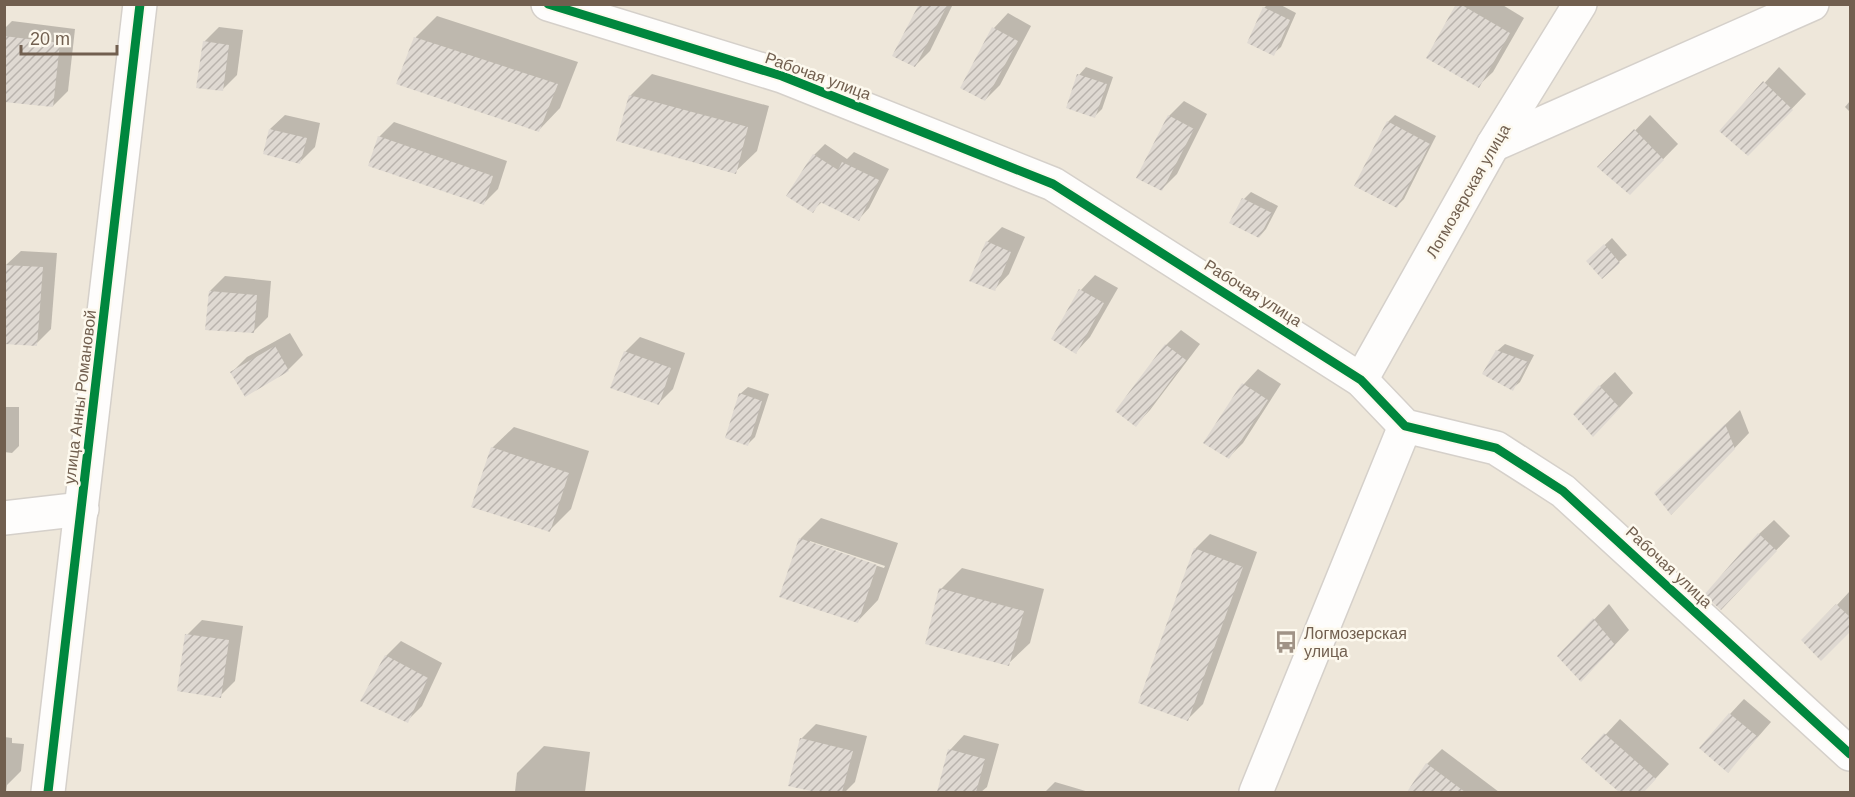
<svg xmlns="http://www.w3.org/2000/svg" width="1855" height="797" font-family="Arial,sans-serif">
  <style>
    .residential { fill: #eee7da }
    .shadow { fill: #0003; fill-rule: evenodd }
    .building { fill: url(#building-hatch) }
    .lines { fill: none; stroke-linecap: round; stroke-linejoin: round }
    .minor-casing { stroke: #d5d0ca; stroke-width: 36 }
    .minor { stroke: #fefdfc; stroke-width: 33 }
    .cycleway-casing { stroke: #fdf9ee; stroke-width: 13 }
    .cycleway { stroke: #00873e; stroke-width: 9 }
    .labels { text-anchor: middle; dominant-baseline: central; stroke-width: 5; stroke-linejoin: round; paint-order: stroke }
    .street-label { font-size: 16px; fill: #715f4f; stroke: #fdf9ee }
    .poi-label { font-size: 16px; fill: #715f4f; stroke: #fdf9ee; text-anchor: start }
  </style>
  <defs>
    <pattern id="building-hatch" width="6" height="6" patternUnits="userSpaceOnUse" patternTransform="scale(1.5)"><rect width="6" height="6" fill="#dfd9d2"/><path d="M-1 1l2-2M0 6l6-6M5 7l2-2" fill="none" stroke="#b9b3ad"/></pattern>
  </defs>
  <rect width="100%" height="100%" fill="#f6f3ec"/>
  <rect class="residential" x="5" y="5" width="1845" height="787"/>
  <g class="shadow">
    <path d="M 920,4 L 953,4 L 930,51 L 915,66 Z"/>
    <path d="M 1268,4 L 1279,4 L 1296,13 L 1281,47 L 1273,54 L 1264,8 Z"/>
    <path d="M 1458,4 L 1501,4 L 1524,18 L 1493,72 L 1478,86 Z"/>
    <path d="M 1008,13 L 1031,26 L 1000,85 L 985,100 L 994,28 Z"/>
    <path d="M 437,16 L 578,62 L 560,108 L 539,130 L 398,83 L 416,37 Z"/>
    <path d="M 12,21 L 75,29 L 68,91 L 53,106 L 4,100 L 4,29 Z"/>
    <path d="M 219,27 L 243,30 L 237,75 L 222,90 L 204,42 Z"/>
    <path d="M 1086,67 L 1113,77 L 1102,109 L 1095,116 L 1079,75 Z"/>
    <path d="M 1779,67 L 1806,94 L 1748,154 L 1721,131 Z"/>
    <path d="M 652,74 L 769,106 L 757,151 L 735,172 L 630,96 Z"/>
    <path d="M 1184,101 L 1207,114 L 1177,174 L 1162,189 L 1169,116 Z"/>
    <path d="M 1850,101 L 1850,112 L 1845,107 Z"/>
    <path d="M 285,115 L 320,123 L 315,147 L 300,162 L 270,129 Z"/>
    <path d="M 1395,115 L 1436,136 L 1404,199 L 1397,206 L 1388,122 Z"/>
    <path d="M 1650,115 L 1678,144 L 1630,193 L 1600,167 Z"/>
    <path d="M 394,122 L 507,161 L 498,189 L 483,204 L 379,137 Z"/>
    <path d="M 825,144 L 847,159 L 854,152 L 889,169 L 869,208 L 859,219 L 823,201 L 812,211 L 814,155 Z"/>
    <path d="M 1251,192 L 1278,206 L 1266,229 L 1259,237 L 1231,223 L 1244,199 Z"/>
    <path d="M 1002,227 L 1025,237 L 1009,274 L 995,289 L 987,242 Z"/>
    <path d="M 1612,238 L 1627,255 L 1602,277 L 1588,261 Z"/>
    <path d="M 21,251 L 57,253 L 51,329 L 36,344 L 6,265 Z"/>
    <path d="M 1095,275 L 1118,288 L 1090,337 L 1076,352 L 1053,339 L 1081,290 Z"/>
    <path d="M 225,276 L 271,281 L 268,317 L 253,332 L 210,291 Z"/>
    <path d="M 1181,330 L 1200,344 L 1150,410 L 1136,425 L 1166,345 Z"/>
    <path d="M 290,333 L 303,355 L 288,370 L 245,395 L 232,372 L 247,357 Z"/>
    <path d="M 640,337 L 685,353 L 673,389 L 658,404 L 625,352 Z"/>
    <path d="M 1505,344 L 1534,355 L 1520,382 L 1512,389 L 1497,351 Z"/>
    <path d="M 1258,369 L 1281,384 L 1243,443 L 1228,458 L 1244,384 Z"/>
    <path d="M 1615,372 L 1633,393 L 1608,420 L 1600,386 Z"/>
    <path d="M 748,387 L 769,394 L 755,437 L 748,444 L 740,394 Z"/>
    <path d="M 4,407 L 19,407 L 19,446 L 12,453 L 4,452 Z"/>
    <path d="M 1740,410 L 1749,433 L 1686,499 L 1656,493 Z"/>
    <path d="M 514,427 L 589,451 L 571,509 L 549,531 L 492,448 Z"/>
    <path d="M 821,518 L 898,543 L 878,600 L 857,622 L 800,539 ZM 810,541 L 885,566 L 884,568 L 810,544 Z"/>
    <path d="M 1774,520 L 1790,536 L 1735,593 L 1759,534 Z"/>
    <path d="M 1210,534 L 1257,552 L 1203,704 L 1188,719 L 1195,549 Z"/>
    <path d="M 962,568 L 1044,589 L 1030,643 L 1008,664 L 941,589 Z"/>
    <path d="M 1850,591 L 1850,629 L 1837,605 Z"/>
    <path d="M 1609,604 L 1629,630 L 1596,665 L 1559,656 Z"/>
    <path d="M 202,620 L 243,626 L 235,681 L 220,696 L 187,635 Z"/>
    <path d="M 401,641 L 442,663 L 422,706 L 407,721 L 386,656 Z"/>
    <path d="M 1744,699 L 1771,722 L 1728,771 L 1730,714 Z"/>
    <path d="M 1620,719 L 1669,764 L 1643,792 L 1621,792 L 1583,759 Z"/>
    <path d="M 816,724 L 867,736 L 855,782 L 845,792 L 822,792 L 790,785 L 801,739 Z"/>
    <path d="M 964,735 L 999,744 L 987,787 L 981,792 L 938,792 L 950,750 Z"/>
    <path d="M 4,737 L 12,738 L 12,743 L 24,744 L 21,771 L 7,785 L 6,792 Z"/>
    <path d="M 544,746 L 590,752 L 585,792 L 515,792 L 517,773 Z"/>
    <path d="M 1442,749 L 1499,792 L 1409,792 L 1427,764 Z"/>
    <path d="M 1055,782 L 1089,792 L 1045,792 Z"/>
  </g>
  <g class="building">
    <path d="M 919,4 L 948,4 L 915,67 L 892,56 Z"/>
    <path d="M 1456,4 L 1460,4 L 1510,33 L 1479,88 L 1426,58 Z"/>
    <path d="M 1263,7 L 1290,20 L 1274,56 L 1247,43 Z"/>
    <path d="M 992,27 L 1018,41 L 985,101 L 960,88 Z"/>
    <path d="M 4,36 L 60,43 L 53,107 L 4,102 Z"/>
    <path d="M 414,37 L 558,84 L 539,132 L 396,84 Z"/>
    <path d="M 203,41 L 229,45 L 223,91 L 196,88 Z"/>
    <path d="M 1077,74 L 1107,84 L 1095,118 L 1066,108 Z"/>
    <path d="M 1763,81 L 1793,110 L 1748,156 L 1719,131 Z"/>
    <path d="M 629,95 L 748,127 L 736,174 L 616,141 Z"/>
    <path d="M 1168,115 L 1194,129 L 1162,191 L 1136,178 Z"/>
    <path d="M 1387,121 L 1430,144 L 1397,208 L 1354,186 Z"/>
    <path d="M 269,129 L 307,138 L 300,164 L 263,154 Z"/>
    <path d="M 1634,129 L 1664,160 L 1630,195 L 1597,167 Z"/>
    <path d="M 378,136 L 493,176 L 484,205 L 368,166 Z"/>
    <path d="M 813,154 L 838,170 L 842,162 L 879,180 L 859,221 L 820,202 L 813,213 L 786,196 Z"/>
    <path d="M 1242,198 L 1272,213 L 1259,238 L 1229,223 Z"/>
    <path d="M 986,241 L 1011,252 L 995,291 L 969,281 Z"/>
    <path d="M 1604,244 L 1620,263 L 1602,279 L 1586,261 Z"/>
    <path d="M 4,265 L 43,267 L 37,346 L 4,344 Z"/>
    <path d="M 1079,289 L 1104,303 L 1076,354 L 1051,339 Z"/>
    <path d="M 209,291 L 257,295 L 254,333 L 205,330 Z"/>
    <path d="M 1165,344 L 1186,360 L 1136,427 L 1115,411 Z"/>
    <path d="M 275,346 L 289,371 L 245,397 L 230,372 Z"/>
    <path d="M 1496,350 L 1528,362 L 1513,391 L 1482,374 Z"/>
    <path d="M 624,351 L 671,368 L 659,405 L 610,388 Z"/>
    <path d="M 1242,383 L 1268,400 L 1229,459 L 1203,443 Z"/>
    <path d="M 1599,385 L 1620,408 L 1593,437 L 1573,414 Z"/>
    <path d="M 739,393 L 762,401 L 748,446 L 725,438 Z"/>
    <path d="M 1725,424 L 1735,449 L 1671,515 L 1654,493 Z"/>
    <path d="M 491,447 L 569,473 L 550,532 L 471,507 Z"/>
    <path d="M 1758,533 L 1777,551 L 1721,610 L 1704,595 Z"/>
    <path d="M 799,538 L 877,565 L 858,623 L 779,597 Z"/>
    <path d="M 1194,548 L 1243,567 L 1188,721 L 1138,703 Z"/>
    <path d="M 939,588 L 1024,611 L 1009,666 L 925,644 Z"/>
    <path d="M 1836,604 L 1851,618 L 1851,631 L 1821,661 L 1801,640 Z"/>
    <path d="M 1593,618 L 1615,645 L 1581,682 L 1557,656 Z"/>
    <path d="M 185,634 L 229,640 L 221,698 L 177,691 Z"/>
    <path d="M 385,655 L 428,678 L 408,723 L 360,701 Z"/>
    <path d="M 1729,713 L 1758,737 L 1728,773 L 1699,748 Z"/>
    <path d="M 1604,733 L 1656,779 L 1644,792 L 1619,792 L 1581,759 Z"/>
    <path d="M 800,738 L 853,751 L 842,792 L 816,792 L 788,786 Z"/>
    <path d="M 948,749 L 985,759 L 976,792 L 937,792 Z"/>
    <path d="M 1426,763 L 1465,792 L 1407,792 Z"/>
  </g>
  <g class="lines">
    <g class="minor-casing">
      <g id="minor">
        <path d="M 548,4 L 782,76 L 1053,184 L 1361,380 L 1405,426 L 1496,448 L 1563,491 L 1850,754"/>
        <path d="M 1493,145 L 1812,4"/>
        <path d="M 1361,380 L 1493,145 L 1580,4"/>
        <path d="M 4,518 L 82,509"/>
        <path d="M 48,792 L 140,4"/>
        <path d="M 1256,792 L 1405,426"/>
      </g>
    </g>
    <use href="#minor" class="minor"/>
    <g class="cycleway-casing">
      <g id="cycleway">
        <path d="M 548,4 L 782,76 L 1053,184 L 1361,380 L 1405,426 L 1496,448 L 1563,491 L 1850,754"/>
        <path d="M 48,792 L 140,4"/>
      </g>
    </g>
    <use href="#cycleway" class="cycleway"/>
  </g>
  <defs>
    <g id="bus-bare" transform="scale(1.8)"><path d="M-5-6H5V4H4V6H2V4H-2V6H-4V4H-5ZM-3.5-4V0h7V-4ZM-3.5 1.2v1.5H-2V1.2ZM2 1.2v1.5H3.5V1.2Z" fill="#a09386" stroke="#fdf9ee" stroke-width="2.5" paint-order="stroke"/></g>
  </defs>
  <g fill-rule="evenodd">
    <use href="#bus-bare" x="1286" y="642"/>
  </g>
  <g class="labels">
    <g class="street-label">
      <text transform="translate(818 76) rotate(20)">Рабочая улица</text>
      <text transform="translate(1468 191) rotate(-60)">Логмозерская улица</text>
      <text transform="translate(1253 293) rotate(32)">Рабочая улица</text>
      <text transform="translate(80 397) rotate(-83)">улица Анны Романовой</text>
      <text transform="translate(1669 567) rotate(43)">Рабочая улица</text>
    </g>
    <g class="poi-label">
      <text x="1304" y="633">Логмозерская<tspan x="1304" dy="18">улица</tspan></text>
    </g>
  </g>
  <rect width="1855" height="797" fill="none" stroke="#715f4f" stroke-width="12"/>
  <path d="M21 45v9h96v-9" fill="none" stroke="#715f4f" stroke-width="3"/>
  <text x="30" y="45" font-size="18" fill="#715f4f" stroke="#fdf9ee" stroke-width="4.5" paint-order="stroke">20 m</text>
</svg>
